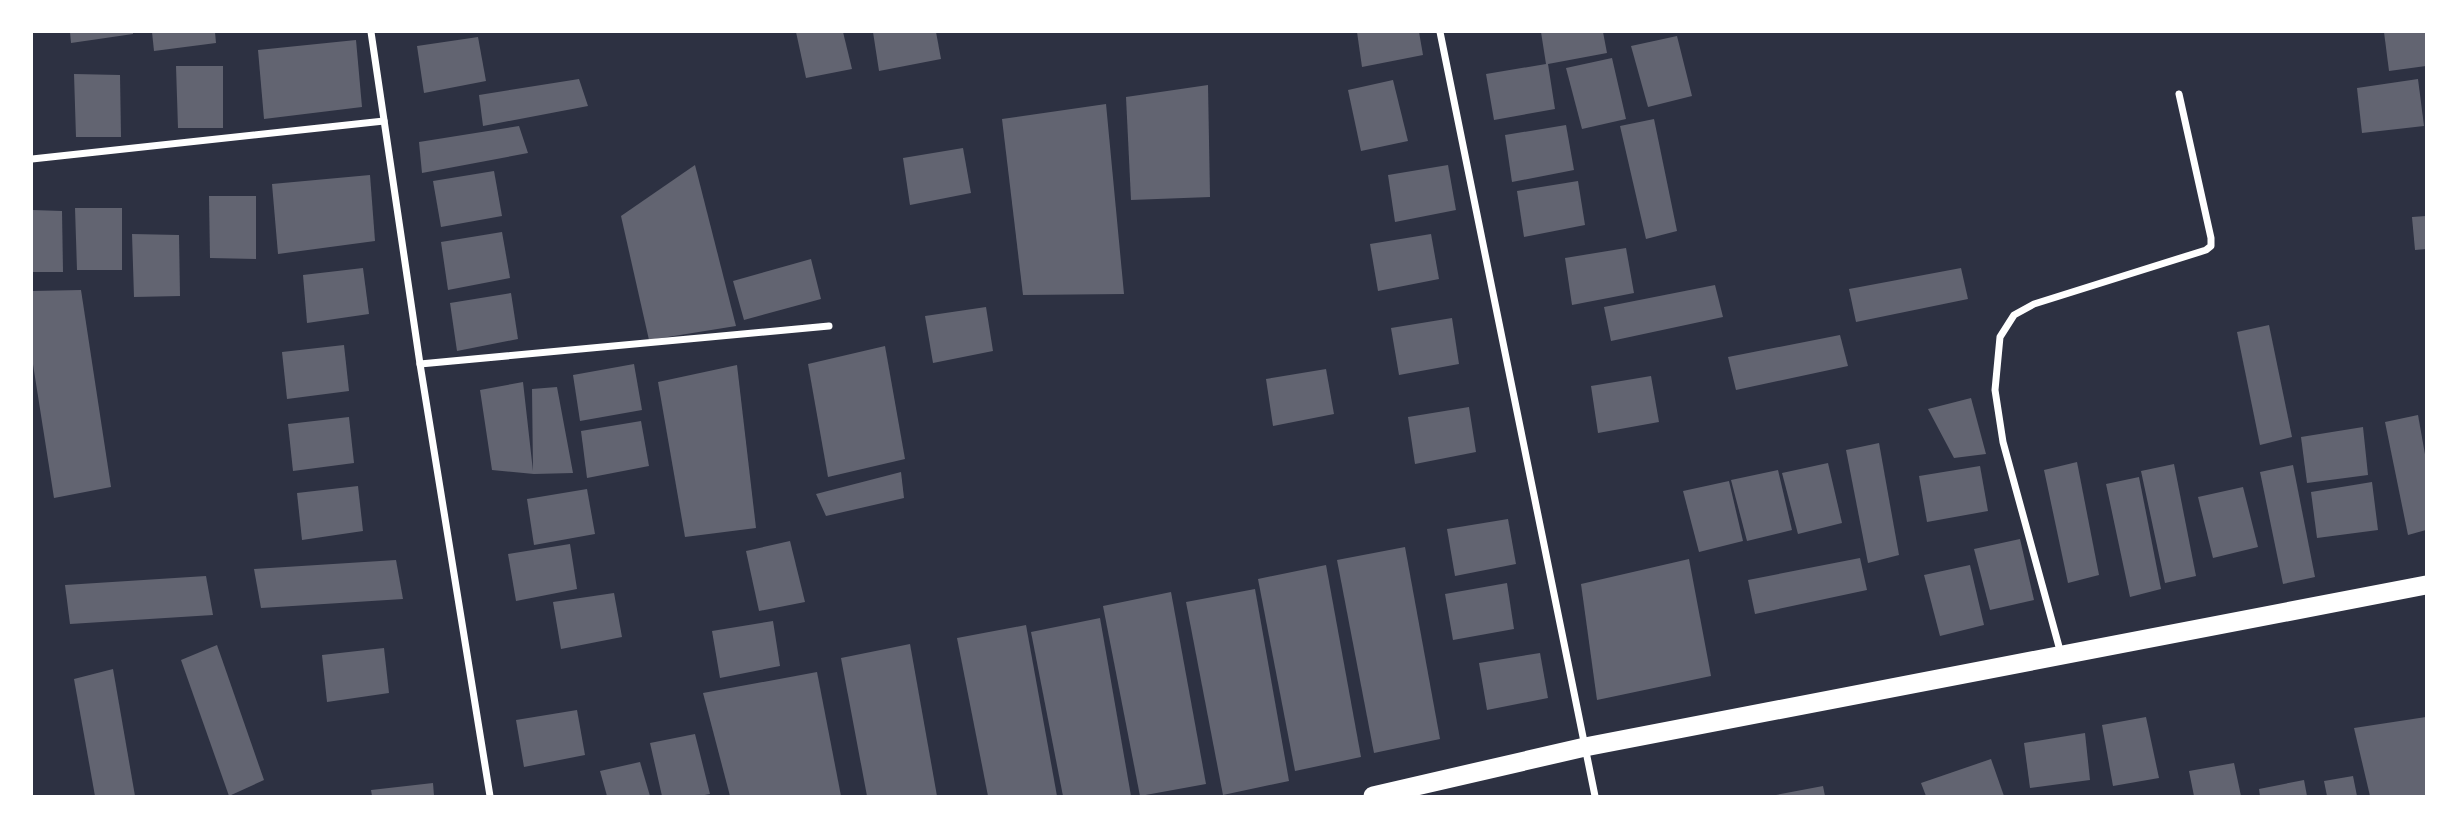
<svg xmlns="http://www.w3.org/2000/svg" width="2458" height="828" font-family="'IBM Plex Sans',sans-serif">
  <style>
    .building { fill: #626471 }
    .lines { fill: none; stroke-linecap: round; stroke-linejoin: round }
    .minor { stroke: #fff; stroke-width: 7 }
    .trunk { stroke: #fff; stroke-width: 19 }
  </style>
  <rect width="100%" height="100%" fill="#2d3142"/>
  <g class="building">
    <path d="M 70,32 L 133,32 L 133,34 L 71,43 Z"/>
    <path d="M 152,32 L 215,32 L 216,43 L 154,51 Z"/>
    <path d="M 796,32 L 843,32 L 852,69 L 806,78 Z"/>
    <path d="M 873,32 L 936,32 L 941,59 L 879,71 Z"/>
    <path d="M 1357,32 L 1419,32 L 1423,55 L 1362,67 Z"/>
    <path d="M 1541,32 L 1603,32 L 1607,53 L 1548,64 L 1555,109 L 1494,120 L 1486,74 L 1546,64 Z"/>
    <path d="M 2384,32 L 2426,32 L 2426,66 L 2389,71 Z"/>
    <path d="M 1677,36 L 1692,96 L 1648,107 L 1631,46 Z"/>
    <path d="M 478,37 L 486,81 L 424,93 L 417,46 Z"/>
    <path d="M 356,40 L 362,107 L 264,119 L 258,50 Z"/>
    <path d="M 1612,58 L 1626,119 L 1582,129 L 1566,68 Z"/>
    <path d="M 176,66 L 223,66 L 223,128 L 178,128 Z"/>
    <path d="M 74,74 L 120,75 L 121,137 L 76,137 Z"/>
    <path d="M 579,79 L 588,106 L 483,126 L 479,95 Z"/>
    <path d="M 2418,79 L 2424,126 L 2362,133 L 2357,88 Z"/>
    <path d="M 1393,80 L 1408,141 L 1361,151 L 1348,90 Z"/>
    <path d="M 1208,85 L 1210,197 L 1131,200 L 1126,97 Z"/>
    <path d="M 1106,104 L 1124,294 L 1023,295 L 1002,119 Z"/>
    <path d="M 1654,119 L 1677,231 L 1646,239 L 1620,126 Z"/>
    <path d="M 1566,125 L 1574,170 L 1512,182 L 1505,135 Z"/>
    <path d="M 519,126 L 528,153 L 422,173 L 419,142 Z"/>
    <path d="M 963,148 L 971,193 L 910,205 L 903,158 Z"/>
    <path d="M 695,165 L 736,326 L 649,340 L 621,216 Z"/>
    <path d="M 1448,165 L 1456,210 L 1395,222 L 1388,175 Z"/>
    <path d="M 494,171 L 502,216 L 441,227 L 433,181 Z"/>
    <path d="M 370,175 L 375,241 L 278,254 L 272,184 Z"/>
    <path d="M 1578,181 L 1585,225 L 1524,237 L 1517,191 Z"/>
    <path d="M 209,196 L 256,196 L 256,259 L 210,258 Z"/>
    <path d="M 75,208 L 122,208 L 122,270 L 77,270 Z"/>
    <path d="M 32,210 L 62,211 L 63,272 L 32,272 Z"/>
    <path d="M 2426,216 L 2426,249 L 2415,250 L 2412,217 Z"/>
    <path d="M 502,232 L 510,278 L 448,290 L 441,242 Z"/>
    <path d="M 132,234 L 179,235 L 180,296 L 134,297 Z"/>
    <path d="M 1431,234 L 1439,279 L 1378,291 L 1370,244 Z"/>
    <path d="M 1626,248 L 1634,293 L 1572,305 L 1565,258 Z"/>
    <path d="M 811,259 L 821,299 L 744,320 L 733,281 Z"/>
    <path d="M 363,268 L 369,314 L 307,323 L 303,275 Z"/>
    <path d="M 1961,268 L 1968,299 L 1856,322 L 1849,289 Z"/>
    <path d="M 1715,285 L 1723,317 L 1611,341 L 1604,307 Z"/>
    <path d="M 81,290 L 111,487 L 54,498 L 32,358 L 32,291 Z"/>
    <path d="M 511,293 L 518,339 L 457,351 L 450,303 Z"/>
    <path d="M 986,307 L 993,351 L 933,363 L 925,316 Z"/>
    <path d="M 1452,318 L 1459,364 L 1399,375 L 1391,328 Z"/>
    <path d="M 2269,325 L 2292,437 L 2260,445 L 2237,332 Z"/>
    <path d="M 1840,335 L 1848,366 L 1736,390 L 1728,357 Z"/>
    <path d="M 344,345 L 349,391 L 287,399 L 282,352 Z"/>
    <path d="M 885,346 L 905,459 L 828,477 L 808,364 Z"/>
    <path d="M 634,364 L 642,410 L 580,421 L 573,375 Z"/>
    <path d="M 737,365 L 756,528 L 685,537 L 658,382 Z"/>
    <path d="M 1326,369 L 1334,414 L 1273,426 L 1266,379 Z"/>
    <path d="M 1651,376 L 1659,422 L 1598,433 L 1591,386 Z"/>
    <path d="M 523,382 L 533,471 L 532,389 L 557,387 L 573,473 L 534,474 L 492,470 L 480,390 Z"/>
    <path d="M 1971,398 L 1986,454 L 1954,458 L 1928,409 Z"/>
    <path d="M 1469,407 L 1476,452 L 1415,464 L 1408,417 Z"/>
    <path d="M 2418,415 L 2426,460 L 2426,530 L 2408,535 L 2385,422 Z"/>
    <path d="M 349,417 L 354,463 L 293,471 L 288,424 Z"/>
    <path d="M 641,421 L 649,466 L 587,478 L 581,431 Z"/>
    <path d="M 2363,427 L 2368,475 L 2307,483 L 2301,437 Z"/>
    <path d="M 1879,443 L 1899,555 L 1868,563 L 1846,450 Z"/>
    <path d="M 2077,462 L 2099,575 L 2068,583 L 2044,470 Z"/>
    <path d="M 1828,463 L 1842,523 L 1798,534 L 1782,473 Z"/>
    <path d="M 2174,464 L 2196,576 L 2165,583 L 2141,471 Z"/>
    <path d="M 2293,465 L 2315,577 L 2283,584 L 2260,472 Z"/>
    <path d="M 1980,466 L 1988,511 L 1927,522 L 1919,476 Z"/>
    <path d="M 1778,470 L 1792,530 L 1747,541 L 1731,480 Z"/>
    <path d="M 901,472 L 904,498 L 826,516 L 816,494 Z"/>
    <path d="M 2139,477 L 2161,589 L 2130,597 L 2106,484 Z"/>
    <path d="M 1729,481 L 1743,541 L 1699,552 L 1683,491 Z"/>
    <path d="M 2372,482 L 2378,530 L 2317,538 L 2311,492 Z"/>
    <path d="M 358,486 L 363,531 L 302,540 L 297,493 Z"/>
    <path d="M 2243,487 L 2258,547 L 2213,558 L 2198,497 Z"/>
    <path d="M 587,489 L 595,534 L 534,545 L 527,499 Z"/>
    <path d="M 1508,519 L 1516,564 L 1455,576 L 1447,529 Z"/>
    <path d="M 2020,539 L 2034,600 L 1990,610 L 1974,549 Z"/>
    <path d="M 790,541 L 805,602 L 759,611 L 746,551 Z"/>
    <path d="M 570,544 L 577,589 L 516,601 L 508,554 Z"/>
    <path d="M 1405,547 L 1440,739 L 1374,753 L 1337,560 Z"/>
    <path d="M 1860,558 L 1867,590 L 1755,614 L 1748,580 Z"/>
    <path d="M 1689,559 L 1711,676 L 1597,700 L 1581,584 Z"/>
    <path d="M 396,560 L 403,599 L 261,608 L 254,569 Z"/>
    <path d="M 1326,565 L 1361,757 L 1295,771 L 1258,579 Z"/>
    <path d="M 1970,565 L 1984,625 L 1940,636 L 1924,575 Z"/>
    <path d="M 206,576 L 213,615 L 70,624 L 65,585 Z"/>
    <path d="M 1507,583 L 1514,629 L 1453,640 L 1445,594 Z"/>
    <path d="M 1255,589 L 1289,781 L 1223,795 L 1186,602 Z"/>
    <path d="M 1171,592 L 1206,784 L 1140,796 L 1103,606 Z"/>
    <path d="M 614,593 L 622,637 L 561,649 L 553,602 Z"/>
    <path d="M 1100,618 L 1131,796 L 1063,796 L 1031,632 Z"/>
    <path d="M 773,621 L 780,666 L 720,678 L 712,631 Z"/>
    <path d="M 1026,625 L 1057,796 L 988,796 L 957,638 Z"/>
    <path d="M 910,644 L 937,796 L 867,796 L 841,658 Z"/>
    <path d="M 217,645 L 264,780 L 229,796 L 181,660 Z"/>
    <path d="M 384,648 L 389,693 L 327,702 L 322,655 Z"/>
    <path d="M 1540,653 L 1548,698 L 1487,710 L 1479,663 Z"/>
    <path d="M 113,669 L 135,796 L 95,796 L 74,679 Z"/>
    <path d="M 817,672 L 841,796 L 730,796 L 703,693 Z"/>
    <path d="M 577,710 L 585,755 L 524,767 L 516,720 Z"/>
    <path d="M 2146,717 L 2159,778 L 2113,786 L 2102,725 Z"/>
    <path d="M 2426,717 L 2426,796 L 2370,796 L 2354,728 Z"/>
    <path d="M 2085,733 L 2090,780 L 2030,788 L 2024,743 Z"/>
    <path d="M 695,734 L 710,794 L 699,796 L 662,796 L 650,743 Z"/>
    <path d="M 1991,759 L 2004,796 L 1926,796 L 1921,783 Z"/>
    <path d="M 640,762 L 650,796 L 607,796 L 600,771 Z"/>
    <path d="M 2234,763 L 2241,796 L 2194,796 L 2189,771 Z"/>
    <path d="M 2353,776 L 2357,796 L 2327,796 L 2324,781 Z"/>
    <path d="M 2304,780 L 2307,796 L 2260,796 L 2259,789 Z"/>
    <path d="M 433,783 L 434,796 L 372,796 L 371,790 Z"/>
    <path d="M 1823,786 L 1825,796 L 1776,796 L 1776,795 Z"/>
  </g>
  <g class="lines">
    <g class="minor">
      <path d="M 371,32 L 420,364 L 490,796"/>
      <path d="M 1440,32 L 1595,796"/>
      <path d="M 32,159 L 384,121"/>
      <path d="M 420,364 L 829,326"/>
      <path d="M 2061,654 L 2003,442 L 1995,390 L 2000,337 L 2014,315 L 2034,304 L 2206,250 L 2211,246 L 2211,238 L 2179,94"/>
    </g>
    <path class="trunk" d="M 1373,796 L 1585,747 L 2426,585"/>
  </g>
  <rect width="2458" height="828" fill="none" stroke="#ffffff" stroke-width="66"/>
</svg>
